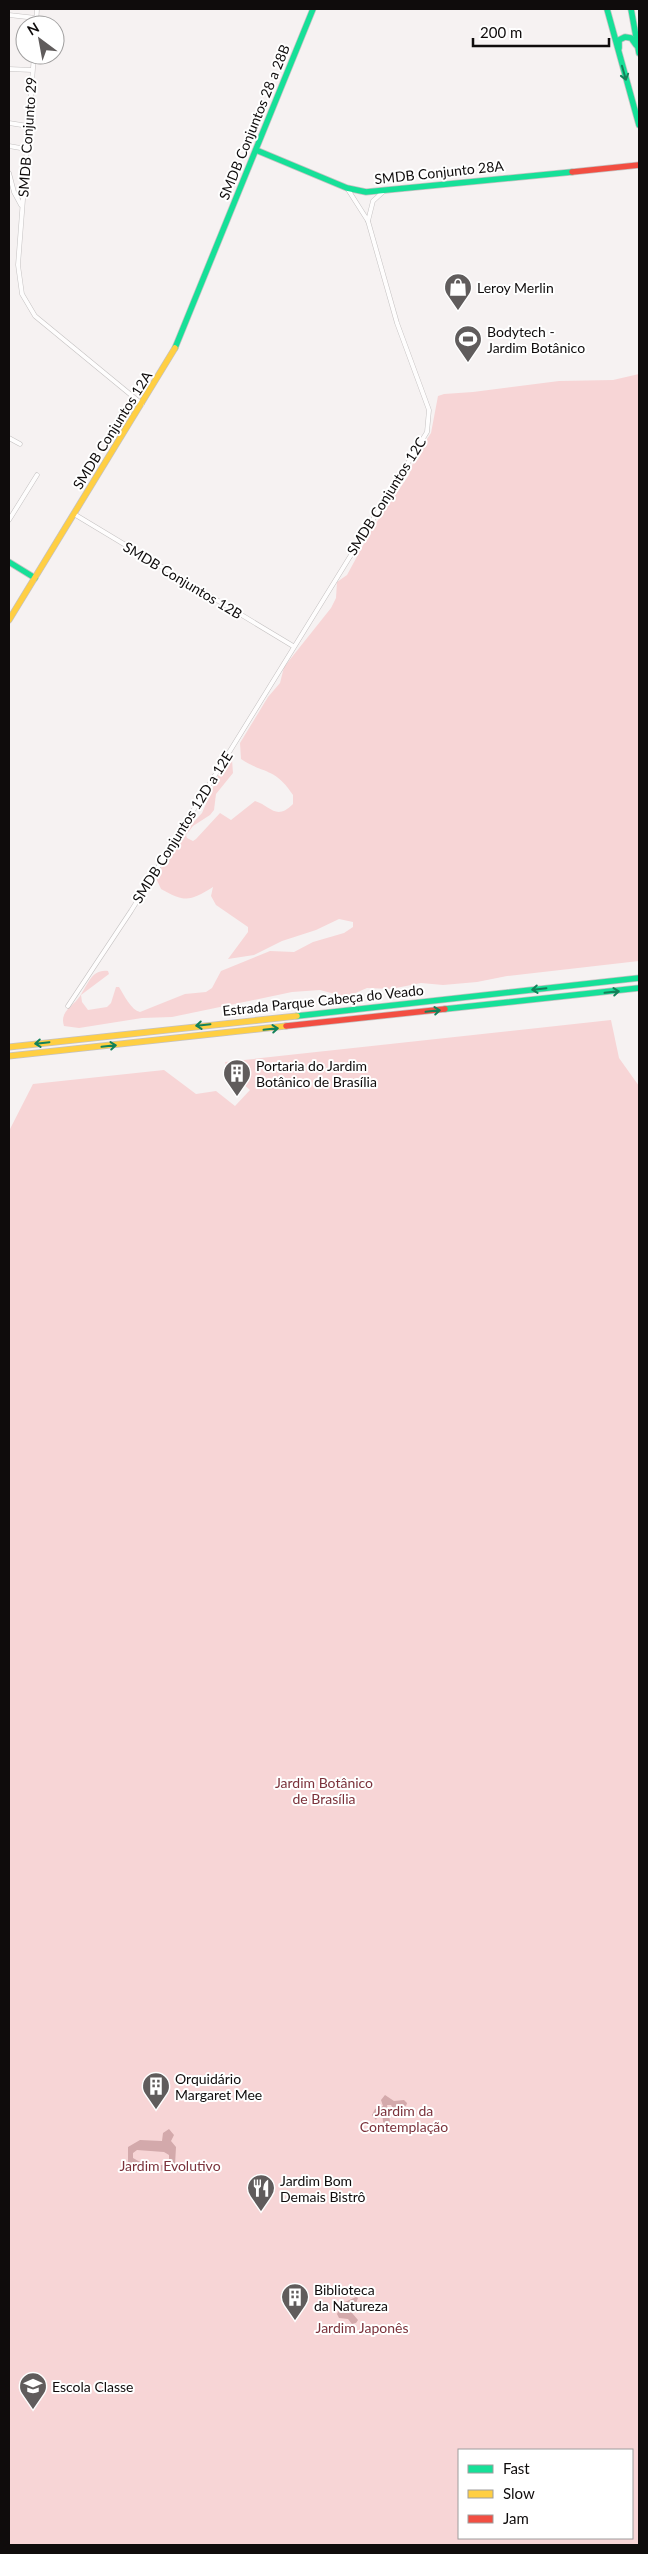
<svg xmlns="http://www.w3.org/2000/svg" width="648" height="2554" font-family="Lato,sans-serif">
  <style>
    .green { fill: #f7d5d6; fill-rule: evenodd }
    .water { fill: #d3a9ab; fill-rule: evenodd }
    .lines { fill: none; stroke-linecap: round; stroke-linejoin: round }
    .street-casing { stroke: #c5c2c2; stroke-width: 5 }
    .fast-casing { stroke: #c5c2c2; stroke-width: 7 }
    .slow-casing { stroke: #c5c2c2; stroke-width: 7 }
    .jam-casing { stroke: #c5c2c2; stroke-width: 7 }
    .street { stroke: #fefdfd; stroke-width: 4 }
    .fast { stroke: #16e098; stroke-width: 5.5 }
    .slow { stroke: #ffcf43; stroke-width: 5.5 }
    .jam { stroke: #f24e42; stroke-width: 5.5 }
    .oneway { stroke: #138159 }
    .labels { text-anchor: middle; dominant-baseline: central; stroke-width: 4; stroke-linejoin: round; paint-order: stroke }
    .street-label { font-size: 14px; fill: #0f0c0c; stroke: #fff }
    .poi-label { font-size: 14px; fill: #0f0c0c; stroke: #fff; text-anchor: start }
    .park-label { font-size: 14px; fill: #7b323b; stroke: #fff }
  </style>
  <rect width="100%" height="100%" fill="#f6f2f2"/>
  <g class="green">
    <path d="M 639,374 L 639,961 L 507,976 L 477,982 L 443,985 L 421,983 L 391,989 L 367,988 L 346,997 L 320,990 L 292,992 L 172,1017 L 142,1018 L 79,1028 L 64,1026 C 59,1011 74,1006 80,996 C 88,985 91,969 108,971 L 109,974 L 81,995 L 82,1002 L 88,1010 L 107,1007 L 111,1003 L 116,987 L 119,987 C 124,995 131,1010 140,1012 L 185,994 L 206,992 L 212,988 L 221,971 L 270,951 L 294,952 L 313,942 L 344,933 L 353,927 L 353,922 L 339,919 L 316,930 L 282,941 L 254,955 L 228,959 L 248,932 L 248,927 L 216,905 L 211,896 L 213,887 C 190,901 186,903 161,889 L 156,878 L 171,847 L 202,813 L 222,767 L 232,760 L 233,773 L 216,794 L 214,810 L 210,815 L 193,826 L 186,835 L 187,838 L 193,841 L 196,839 L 220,813 L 231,820 L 255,801 C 271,806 276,821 293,804 L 293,795 C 275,767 263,774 241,759 L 240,743 L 268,697 L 280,683 L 284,667 L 331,608 L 336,598 L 337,582 L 347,575 L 372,529 L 409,475 L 415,457 L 431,433 L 438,396 L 444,394 L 473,392 L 559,381 L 613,380 Z"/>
    <path d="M 611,1020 L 619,1058 L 639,1086 L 639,2545 L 9,2545 L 9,1131 L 33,1084 L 164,1070 L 196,1094 L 216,1091 L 235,1106 L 250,1090 L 227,1070 L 225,1062 ZM 459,2450 L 632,2450 L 632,2538 L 459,2538 Z"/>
  </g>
  <g class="water">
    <path d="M 385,2095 L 394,2101 L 404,2100 L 407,2103 L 406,2106 L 396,2104 L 401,2114 L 398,2117 L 391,2105 L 387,2105 L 390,2121 L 387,2125 L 383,2122 L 382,2112 L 379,2112 L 376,2120 L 372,2115 L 375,2109 L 383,2106 L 381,2100 Z"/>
    <path d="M 169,2129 L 174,2135 L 171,2141 L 176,2147 L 175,2165 C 159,2174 145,2175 128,2165 L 128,2147 L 140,2140 L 162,2141 L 163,2133 ZM 137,2150 L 164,2152 L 169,2155 L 169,2162 C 157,2169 144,2165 133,2158 L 133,2153 Z"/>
    <path d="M 356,2297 L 358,2298 L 356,2303 L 367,2310 L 366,2313 L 353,2310 L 352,2313 L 358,2320 L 356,2323 L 352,2324 L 348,2319 L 339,2318 L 337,2314 L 339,2310 L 347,2311 L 353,2307 L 353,2304 L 347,2305 L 345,2302 Z"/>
  </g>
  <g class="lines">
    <g class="street-casing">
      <g id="street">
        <path d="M 9,15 L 36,18"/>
        <path d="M 36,25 L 37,9"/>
        <path d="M 34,55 L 18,265 L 22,294 L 35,316 L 142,404"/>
        <path d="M 9,69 L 32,70"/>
        <path d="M 9,123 L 28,126"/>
        <path d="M 9,146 L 26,149"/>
        <path d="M 9,173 L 14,192 L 21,205"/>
        <path d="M 368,221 L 373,201 L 384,191"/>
        <path d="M 9,438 L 20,444"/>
        <path d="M 74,514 L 293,646"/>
        <path d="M 9,520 L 37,475"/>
        <path d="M 68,1006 L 131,911 L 427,432 L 429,410 L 397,323 L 368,221 L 347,188"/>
      </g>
    </g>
    <g class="fast-casing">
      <g id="fast">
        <path d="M 607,9 L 639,125"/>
        <path d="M 631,9 L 639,53"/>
        <path d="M 619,48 L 619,40 L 625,37 L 631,38 L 636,45"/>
        <path d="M 256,150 L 347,188 L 366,192 L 572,172"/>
        <path d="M 175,348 L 313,9"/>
        <path d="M 9,562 L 35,578"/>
        <path d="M 445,1009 L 639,988"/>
        <path d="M 297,1016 L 639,978"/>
      </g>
    </g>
    <g class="slow-casing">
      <g id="slow">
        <path d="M 9,620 L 175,348"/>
        <path d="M 9,1047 L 297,1016"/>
        <path d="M 9,1056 L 286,1026"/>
      </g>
    </g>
    <g class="jam-casing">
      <g id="jam">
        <path d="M 572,172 L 639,165"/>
        <path d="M 286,1026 L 445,1009"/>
      </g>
    </g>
    <use href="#street" class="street"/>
    <use href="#fast" class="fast"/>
    <use href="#slow" class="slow"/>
    <use href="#jam" class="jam"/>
  </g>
  <defs><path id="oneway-shaft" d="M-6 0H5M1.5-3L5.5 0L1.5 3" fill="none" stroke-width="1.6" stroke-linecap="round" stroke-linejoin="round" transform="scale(1.25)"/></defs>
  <g class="oneway">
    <use href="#oneway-shaft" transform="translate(624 73) rotate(74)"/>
    <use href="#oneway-shaft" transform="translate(539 989) rotate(174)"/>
    <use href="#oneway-shaft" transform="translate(612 992) rotate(-6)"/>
    <use href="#oneway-shaft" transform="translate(433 1011) rotate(-6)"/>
    <use href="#oneway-shaft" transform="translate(203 1025) rotate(174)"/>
    <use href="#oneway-shaft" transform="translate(271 1029) rotate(-6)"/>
    <use href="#oneway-shaft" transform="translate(42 1043) rotate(174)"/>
    <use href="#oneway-shaft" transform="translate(109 1046) rotate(-6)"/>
  </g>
  <defs>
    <g id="shop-pin" transform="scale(1.4375)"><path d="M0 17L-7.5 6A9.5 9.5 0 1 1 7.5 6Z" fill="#605c5c" stroke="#fff"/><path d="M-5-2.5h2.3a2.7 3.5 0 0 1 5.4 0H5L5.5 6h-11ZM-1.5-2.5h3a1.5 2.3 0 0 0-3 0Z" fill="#fff"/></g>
    <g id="stadium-pin" transform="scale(1.4375)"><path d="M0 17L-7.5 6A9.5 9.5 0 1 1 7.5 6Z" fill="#605c5c" stroke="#fff"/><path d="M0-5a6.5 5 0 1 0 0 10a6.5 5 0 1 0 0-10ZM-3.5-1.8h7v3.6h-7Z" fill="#fff"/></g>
    <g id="building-pin" transform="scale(1.4375)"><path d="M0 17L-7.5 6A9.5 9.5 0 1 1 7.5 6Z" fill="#605c5c" stroke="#fff"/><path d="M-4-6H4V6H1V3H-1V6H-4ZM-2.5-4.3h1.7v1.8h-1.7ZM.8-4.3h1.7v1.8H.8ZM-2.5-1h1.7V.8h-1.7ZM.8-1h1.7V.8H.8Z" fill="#fff"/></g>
    <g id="restaurant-pin" transform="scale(1.4375)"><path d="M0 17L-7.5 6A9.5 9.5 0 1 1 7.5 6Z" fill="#605c5c" stroke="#fff"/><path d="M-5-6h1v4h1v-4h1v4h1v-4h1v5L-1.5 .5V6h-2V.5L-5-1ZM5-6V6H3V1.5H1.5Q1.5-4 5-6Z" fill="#fff"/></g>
    <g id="school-pin" transform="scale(1.4375)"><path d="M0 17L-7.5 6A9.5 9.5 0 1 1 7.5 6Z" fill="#605c5c" stroke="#fff"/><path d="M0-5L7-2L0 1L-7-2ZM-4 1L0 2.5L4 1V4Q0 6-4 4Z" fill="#fff"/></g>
  </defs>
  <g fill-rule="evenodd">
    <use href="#shop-pin" x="458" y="287"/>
    <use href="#stadium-pin" x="468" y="339"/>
    <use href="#building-pin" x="237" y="1073"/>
    <use href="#building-pin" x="156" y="2086"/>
    <use href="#restaurant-pin" x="261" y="2188"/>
    <use href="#building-pin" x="295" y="2297"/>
    <use href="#school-pin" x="33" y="2386"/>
  </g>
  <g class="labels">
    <g class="street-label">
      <text transform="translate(254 122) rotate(-68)">SMDB Conjuntos 28 a 28B</text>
      <text transform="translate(27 137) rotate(-86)">SMDB Conjunto 29</text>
      <text transform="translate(439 172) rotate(-6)">SMDB Conjunto 28A</text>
      <text transform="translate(112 430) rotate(-58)">SMDB Conjuntos 12A</text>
      <text transform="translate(386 496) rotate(-58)">SMDB Conjuntos 12C</text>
      <text transform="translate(183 580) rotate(31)">SMDB Conjuntos 12B</text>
      <text transform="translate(182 827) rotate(-58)">SMDB Conjuntos 12D a 12E</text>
      <text transform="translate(323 1000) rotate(-6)">Estrada Parque Cabeça do Veado</text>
    </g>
    <g class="poi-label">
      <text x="477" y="287">Leroy Merlin</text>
      <text x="487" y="331">Bodytech -<tspan x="487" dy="16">Jardim Botânico</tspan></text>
      <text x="256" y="1065">Portaria do Jardim<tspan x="256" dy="16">Botânico de Brasília</tspan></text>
      <text x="175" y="2078">Orquidário<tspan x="175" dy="16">Margaret Mee</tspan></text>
      <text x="280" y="2180">Jardim Bom<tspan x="280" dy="16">Demais Bistrô</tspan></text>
      <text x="314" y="2289">Biblioteca<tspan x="314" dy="16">da Natureza</tspan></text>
      <text x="52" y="2386">Escola Classe</text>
    </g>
    <g class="park-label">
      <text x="324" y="1782">Jardim Botânico<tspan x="324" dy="16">de Brasília</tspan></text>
      <text x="404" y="2110">Jardim da<tspan x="404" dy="16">Contemplação</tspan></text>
      <text x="170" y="2165">Jardim Evolutivo</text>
      <text x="362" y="2327">Jardim Japonês</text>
    </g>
  </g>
  <rect width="648" height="2554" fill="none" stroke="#0f0c0c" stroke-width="20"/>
  <rect x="458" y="2449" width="175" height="90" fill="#ffffff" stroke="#9f9e9e"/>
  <rect x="468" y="2465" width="25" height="8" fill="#16e098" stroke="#9f9e9e"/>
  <text x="503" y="2474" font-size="15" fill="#0f0c0c">Fast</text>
  <rect x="468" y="2490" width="25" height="8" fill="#ffcf43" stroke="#9f9e9e"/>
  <text x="503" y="2499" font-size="15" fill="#0f0c0c">Slow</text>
  <rect x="468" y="2515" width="25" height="8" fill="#f24e42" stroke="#9f9e9e"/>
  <text x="503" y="2524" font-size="15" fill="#0f0c0c">Jam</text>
  <g transform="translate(40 40) rotate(328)"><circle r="24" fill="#ffffff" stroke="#9f9e9e"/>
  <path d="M0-4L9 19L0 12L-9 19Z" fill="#605c5c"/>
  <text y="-8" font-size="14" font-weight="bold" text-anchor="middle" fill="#0f0c0c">N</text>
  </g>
  <path d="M473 38v8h136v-8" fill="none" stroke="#0f0c0c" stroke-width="2.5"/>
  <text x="480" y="38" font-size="15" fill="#0f0c0c" stroke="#ffffff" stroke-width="4" paint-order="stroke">200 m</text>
</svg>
